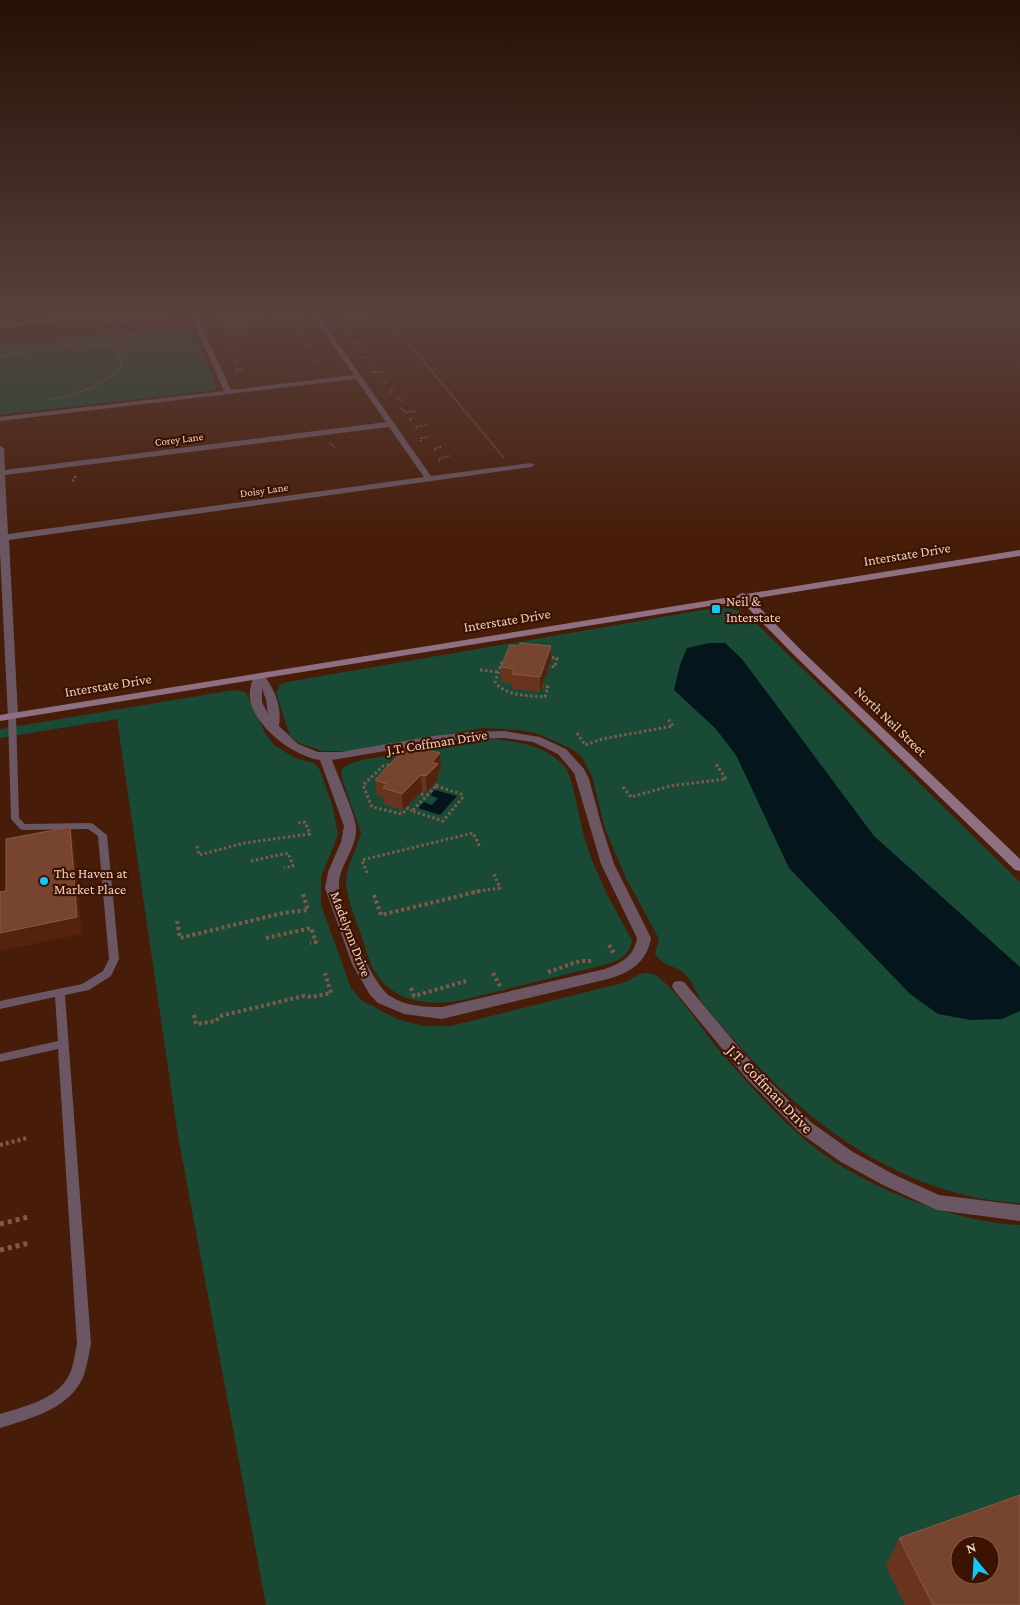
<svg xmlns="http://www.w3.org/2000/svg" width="1020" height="1605" font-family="'Crimson Pro',serif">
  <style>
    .green { fill: #194a36; fill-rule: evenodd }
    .water { fill: #04161c }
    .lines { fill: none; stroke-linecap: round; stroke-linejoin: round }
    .path-far4 { stroke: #805a49; stroke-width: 2; stroke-dasharray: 1 1; stroke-linecap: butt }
    .path-far3 { stroke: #805a49; stroke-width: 2.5; stroke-dasharray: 2 2; stroke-linecap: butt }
    .path-far2 { stroke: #805a49; stroke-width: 3; stroke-dasharray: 2.5 2.5; stroke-linecap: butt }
    .path-far1 { stroke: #805a49; stroke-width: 4; stroke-dasharray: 3 3; stroke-linecap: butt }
    .path { stroke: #805a49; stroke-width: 5; stroke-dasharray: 4 4; stroke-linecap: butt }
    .service { fill: #6b5763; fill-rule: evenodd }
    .minor { fill: #6b5763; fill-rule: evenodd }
    .secondary { fill: #8f6f82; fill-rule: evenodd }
    .wall { fill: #68341d }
    .shaded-wall { fill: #55230d }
    .building { fill: #76442f; stroke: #895a46; fill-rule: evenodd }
    .poi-dot { fill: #0dcafa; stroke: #3c1200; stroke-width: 2 }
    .labels { text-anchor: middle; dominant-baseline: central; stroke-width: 4.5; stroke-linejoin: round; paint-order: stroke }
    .far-street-label { font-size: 11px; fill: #eccfc4; stroke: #3c1200 }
    .street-label { font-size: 14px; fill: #eccfc4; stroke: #3c1200 }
    .poi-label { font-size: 14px; fill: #eccfc4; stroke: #3c1200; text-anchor: start }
    .near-street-label { font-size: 16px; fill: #eccfc4; stroke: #3c1200 }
  </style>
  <rect width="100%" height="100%" fill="#471c08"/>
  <g class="green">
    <path d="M 191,325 L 217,386 L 215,390 L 0,415 L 0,344 Z"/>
    <path d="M 714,608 C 728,607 738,609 750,617 L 1020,882 L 1020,1203 C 909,1197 815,1131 743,1050 C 729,1034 714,1018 701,1001 C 696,993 693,982 686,975 C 677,966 662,966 655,954 L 659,939 L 626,878 L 605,829 L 592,776 L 582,757 L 573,750 L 539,734 L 519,730 L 483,728 L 353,751 L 323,751 L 299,743 L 290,736 L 276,693 L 280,685 L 287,682 Z"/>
    <path d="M 234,690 L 246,692 L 265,733 L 274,745 L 295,758 L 314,763 L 320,770 L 333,808 L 338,835 L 321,877 L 321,905 L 351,988 L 361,1000 L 397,1019 L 424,1026 L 451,1026 L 610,986 C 616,985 622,983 628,981 C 639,975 644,968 658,977 C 679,992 705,1035 724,1056 C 755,1091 787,1128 826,1156 C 878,1192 957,1222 1020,1225 L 1020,1605 L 266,1605 L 178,1136 L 117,719 L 0,738 L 0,729 ZM 960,1545 L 990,1545 L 990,1575 L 960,1575 Z"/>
    <path d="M 493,739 C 517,741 547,746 564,766 C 574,777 580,827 587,846 C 598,879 615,910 632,940 C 630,955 621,959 608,964 L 467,999 C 433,1007 395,1004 375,972 C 368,960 365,945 360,932 C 355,917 346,897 346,881 C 347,864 357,849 361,833 L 341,776 L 342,769 L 347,765 L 362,760 L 474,740 Z"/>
  </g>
  <g class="water">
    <path d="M 709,643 L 725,643 L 742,659 L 874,836 L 1020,967 L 1020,1011 L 1002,1019 L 971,1020 L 938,1014 L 910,994 L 789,868 L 736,755 L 715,728 L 674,690 L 680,665 L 687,648 Z"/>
    <path d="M 435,790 L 457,796 L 440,815 L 418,808 L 424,802 L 432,805 L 438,798 L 430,795 Z"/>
  </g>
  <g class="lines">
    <g class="path-far4">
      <path d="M 386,316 L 504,458"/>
      <path d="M 213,319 L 219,321"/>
      <path d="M 340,321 L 339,319 L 342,319"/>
      <path d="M 246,323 L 307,317"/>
      <path d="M 290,325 L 297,326"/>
      <path d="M 211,327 L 227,325"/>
      <path d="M 340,327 L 346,328"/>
      <path d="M 296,333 L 302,331"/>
      <path d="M 222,335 L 226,332"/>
      <path d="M 347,337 L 352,334"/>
      <path d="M 222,339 L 230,341"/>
      <path d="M 298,339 L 304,341"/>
      <path d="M 350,342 L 361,343"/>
      <path d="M 85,344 L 109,346 L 119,350"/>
      <path d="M 305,348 L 309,345"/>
      <path d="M 228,349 L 234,346"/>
      <path d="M 357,349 L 360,352 L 369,352"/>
      <path d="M 227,353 L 229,356 L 237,355"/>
      <path d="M 310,355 L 315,352"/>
      <path d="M 0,356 L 121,336 L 187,329"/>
      <path d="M 365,356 L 370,358"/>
      <path d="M 313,360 L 320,362"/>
      <path d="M 234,364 L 239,361"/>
      <path d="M 371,367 L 375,364"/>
      <path d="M 236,372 L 237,369 L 244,369"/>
      <path d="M 371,372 L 384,372"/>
      <path d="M 382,384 L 387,381"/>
      <path d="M 391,393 L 390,390 L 394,389"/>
      <path d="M 396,398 L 403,401"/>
      <path d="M 49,400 C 76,395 102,387 121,366 L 119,344 L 131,337"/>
      <path d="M 401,408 L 405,412 L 417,411"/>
      <path d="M 411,421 L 410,419 L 414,418"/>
      <path d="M 416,429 L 416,427 L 427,425"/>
      <path d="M 421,441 L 421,438 L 429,437"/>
      <path d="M 330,443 L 335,448"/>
      <path d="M 435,451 L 435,448 L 441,447"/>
      <path d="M 439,461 L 440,458 L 450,456"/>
    </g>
    <path class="path-far3" d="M 72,481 L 76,476"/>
    <g class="path-far2">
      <path d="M 547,657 L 557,658 L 555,667 L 549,666"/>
      <path d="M 506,659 L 502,662 L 495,682 C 507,697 527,695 545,697 L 548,687 L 543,686"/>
      <path d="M 480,670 L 498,672"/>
      <path d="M 577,733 L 585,745 L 602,739 L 673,726 L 668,719"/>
      <path d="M 394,764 L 383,766 L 363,785 L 372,807 L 402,814 L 408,808 L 412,811"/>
      <path d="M 436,786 L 461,794 L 463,797 L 443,821 L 412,811 Z"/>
      <path d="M 436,786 L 439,783"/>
      <path d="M 623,787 L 631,797 L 670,786 L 726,779 L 716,764"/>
      <path d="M 421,794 L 426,796"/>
      <path d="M 197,846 L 199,855 L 244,843 L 310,834 L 305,822 L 298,823"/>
      <path d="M 251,861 L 288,853 L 293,866 L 284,868"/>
      <path d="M 367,873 L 362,860 L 473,833 L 480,847"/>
      <path d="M 473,892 L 500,888 L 493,872"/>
    </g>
    <g class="path-far1">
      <path d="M 374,895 L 381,915 L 480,891"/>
      <path d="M 177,921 L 180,938 L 283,913 L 308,910 L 303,894"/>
      <path d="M 266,938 L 311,928 L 316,942 L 310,943"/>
      <path d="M 609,945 L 615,955"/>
      <path d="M 548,972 L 580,961 L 594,961"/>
      <path d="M 493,973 L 500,986"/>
      <path d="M 411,988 L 414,996 L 466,981"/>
      <path d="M 194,1015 L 196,1024 L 216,1021 L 220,1016 L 304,996 L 312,997 L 331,993 L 325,973"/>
      <path d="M 0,1145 L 27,1138"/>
    </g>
    <g class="path">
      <path d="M 0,1224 L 28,1217"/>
      <path d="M 0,1250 L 29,1243"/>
    </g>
    <path class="service" d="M 9,714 L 12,714 L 16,716 L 19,818 L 25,824 L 90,823 L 93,824 L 107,835 L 119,959 L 111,976 L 89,990 L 65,995 L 91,1344 C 89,1354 87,1365 84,1375 C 70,1409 32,1418 0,1428 L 0,1414 C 26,1406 60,1399 71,1371 C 74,1362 75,1353 77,1344 L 58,1049 L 0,1062 L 0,1054 L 58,1041 L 55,997 L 0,1009 L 0,1001 L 82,984 L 103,971 L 109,959 L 98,836 L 88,829 L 23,830 L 20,829 L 11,819 L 8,716 Z"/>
    <g class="minor">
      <path d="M 81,316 L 105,316 L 0,328 L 0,324 Z"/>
      <path d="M 191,316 L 197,316 L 231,390 L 354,375 L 313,316 L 319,316 L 431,476 L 531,463 L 535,465 L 531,467 L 9,540 L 18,716 L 16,718 L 8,718 L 0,552 L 0,446 L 4,448 L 5,470 L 386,422 L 356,379 L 0,421 L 0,417 L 224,391 ZM 389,427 L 424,477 L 8,534 L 5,475 Z"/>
      <path d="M 259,673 L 263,674 C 275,690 282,706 279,726 L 298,744 L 318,752 L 341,752 L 433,736 L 470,732 L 504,731 L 540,737 L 566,749 L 584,769 L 589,779 L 602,827 L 614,864 L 651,938 C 647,962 630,973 608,979 L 442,1019 L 404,1014 L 378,1003 L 370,995 L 352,964 L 325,888 L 328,872 L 341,842 L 344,826 L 320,760 C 293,756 255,727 250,699 C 249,691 251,684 254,676 ZM 262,688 L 266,700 L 268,714 L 262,702 ZM 504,738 L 533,742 L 558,754 L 574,773 L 601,864 L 637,938 C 634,957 621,963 605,969 L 442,1007 C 424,1007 405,1006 390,996 C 372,984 337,905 339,883 C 340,864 357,848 356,828 C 356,816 337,774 332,760 L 433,743 L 470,739 Z"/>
      <path d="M 679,981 L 684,982 L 758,1070 L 812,1123 L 853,1152 L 895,1175 L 939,1195 L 1020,1205 L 1020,1221 L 937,1210 L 883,1185 L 841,1162 L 800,1133 L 746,1078 L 674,990 L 672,986 L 674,982 Z"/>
    </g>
    <path class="secondary" d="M 1020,550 L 1020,556 L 751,599 L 802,651 L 1020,859 L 1020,871 L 1015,870 L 794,655 L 741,601 L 0,721 L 0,715 L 737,596 L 742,593 L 746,594 Z"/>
  </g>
  <g class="wall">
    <path d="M 219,316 L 278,316 L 248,319 L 251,325 L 252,332 L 229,335 Z"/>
    <path d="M 341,316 L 372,316 L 372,320 L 346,323 Z"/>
    <path d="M 518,646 L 551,661 L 540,692 L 512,689 L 512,684 L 501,682 L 501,667 Z"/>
    <path d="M 417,753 L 440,753 L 441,769 L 438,772 L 438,779 L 427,792 L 422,791 L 403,810 L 384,804 L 384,798 L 377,796 L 375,780 Z"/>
    <path d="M 899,1538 L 1020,1605 L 905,1605 L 886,1567 Z"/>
  </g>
  <g class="shaded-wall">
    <path d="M 245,316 L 278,316 L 245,320 Z"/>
    <path d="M 345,316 L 372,316 L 372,320 L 346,323 Z"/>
    <path d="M 171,317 L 172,325 L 93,332 L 92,325 Z"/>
    <path d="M 251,325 L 252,332 L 229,335 L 228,327 Z"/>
    <path d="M 551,646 L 551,661 L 540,692 L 540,677 Z"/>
    <path d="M 440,753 L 441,769 L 438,772 L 438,779 L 427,792 L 426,776 L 432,762 Z"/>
    <path d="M 421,775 L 422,791 L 403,810 L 402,794 Z"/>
    <path d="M 70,827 L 74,843 L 82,934 L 0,951 L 0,933 Z"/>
  </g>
  <g class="building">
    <path d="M 91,316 L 171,316 L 171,317 L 92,325 Z"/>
    <path d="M 222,316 L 246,316 L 251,325 L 228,327 Z"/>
    <path d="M 520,643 L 551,646 L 540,677 L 512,674 L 514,669 L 501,667 L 510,645 L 518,646 Z"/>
    <path d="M 421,748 L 440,753 L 432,762 L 438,764 L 426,776 L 421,775 L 402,794 L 383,788 L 387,784 L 375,780 L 404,749 L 417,753 Z"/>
    <path d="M 70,827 L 77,917 L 0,933 L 0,892 L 6,891 L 6,839 Z"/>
    <path d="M 1020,1495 L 1020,1605 L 933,1605 L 899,1538 ZM 960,1545 L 990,1545 L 990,1575 L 960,1575 Z"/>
  </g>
  <linearGradient id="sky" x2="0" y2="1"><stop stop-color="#270f04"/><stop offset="0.58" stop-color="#58403d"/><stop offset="1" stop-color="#58403d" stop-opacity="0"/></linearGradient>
  <rect width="1020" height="541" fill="url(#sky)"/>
  <g class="poi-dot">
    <rect x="711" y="604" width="10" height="10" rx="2.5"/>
    <circle cx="44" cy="881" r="5"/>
  </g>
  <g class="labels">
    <g class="far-street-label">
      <text transform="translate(179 439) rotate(-7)">Corey Lane</text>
      <text transform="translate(264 490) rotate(-8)">Doisy Lane</text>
    </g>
    <g class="street-label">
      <text transform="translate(907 554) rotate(-9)">Interstate Drive</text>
      <text transform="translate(507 620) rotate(-9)">Interstate Drive</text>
      <text transform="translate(108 685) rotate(-9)">Interstate Drive</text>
      <text transform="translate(891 721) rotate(44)">North Neil Street</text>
      <text transform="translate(437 742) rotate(-9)">J.T. Coffman Drive</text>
      <text transform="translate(351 934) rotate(69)">Madelynn Drive</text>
    </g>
    <g class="poi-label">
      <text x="726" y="601">Neil &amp;<tspan x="726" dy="16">Interstate</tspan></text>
      <text x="54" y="873">The Haven at<tspan x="54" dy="16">Market Place</tspan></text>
    </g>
    <g class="near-street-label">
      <text transform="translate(770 1089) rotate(46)">J.T. Coffman Drive</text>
    </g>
  </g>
  <g transform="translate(975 1560) rotate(342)"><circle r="24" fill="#3c1200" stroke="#825e4e"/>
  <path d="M0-4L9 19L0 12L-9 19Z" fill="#0dcafa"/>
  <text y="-8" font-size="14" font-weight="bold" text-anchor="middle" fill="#eccfc4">N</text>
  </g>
</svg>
